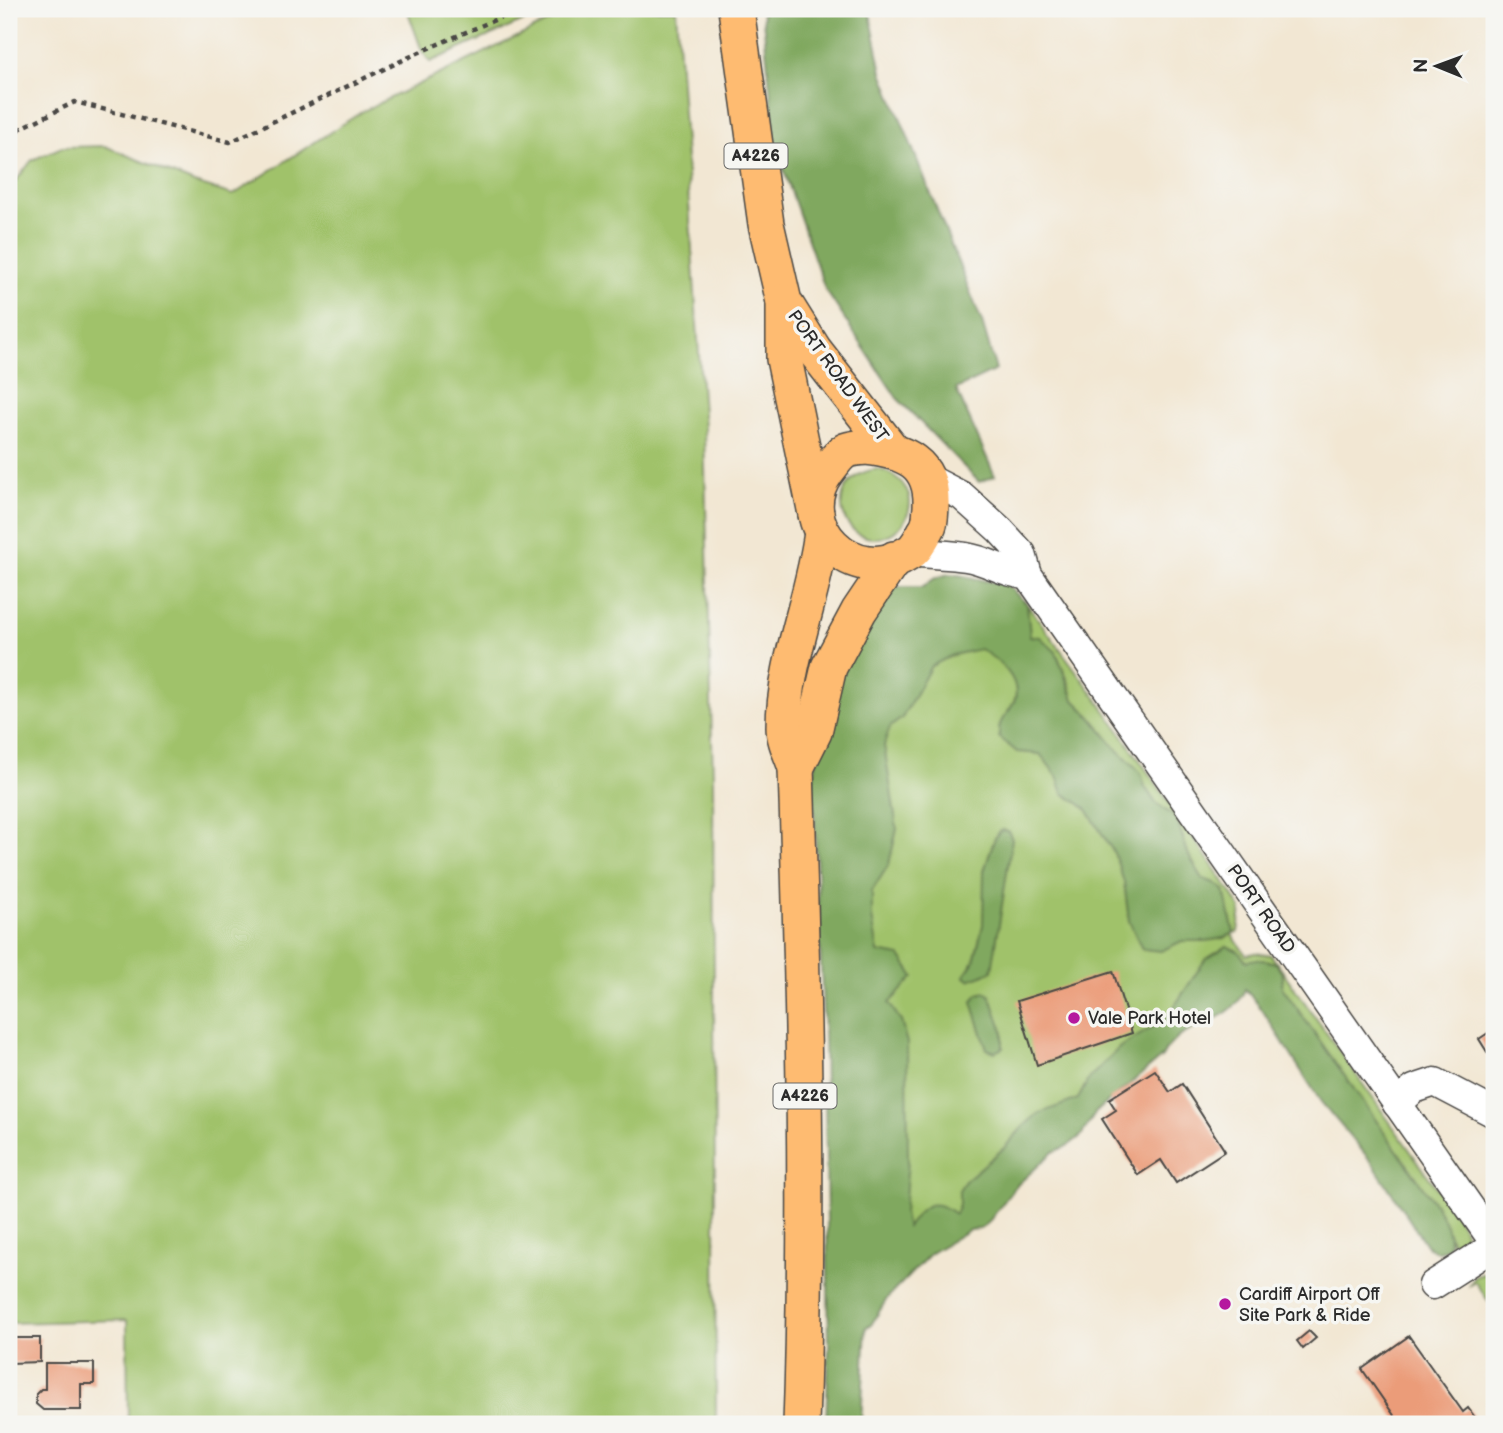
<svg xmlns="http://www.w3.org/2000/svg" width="1503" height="1433" font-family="'Balsamiq Sans',sans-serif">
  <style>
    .green { fill: #a0c26b; stroke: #66764b; stroke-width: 2 }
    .forest { fill: #80a85f; stroke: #566a45; stroke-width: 2 }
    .building { fill: #eb9c79 }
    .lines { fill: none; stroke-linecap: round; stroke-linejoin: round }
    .minor-casing { stroke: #494744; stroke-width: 31 }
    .major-casing { stroke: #494744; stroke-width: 38 }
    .path { stroke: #494744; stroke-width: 4.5; stroke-dasharray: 5 5; stroke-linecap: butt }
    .minor { stroke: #fff; stroke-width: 28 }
    .major { stroke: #febb71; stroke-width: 35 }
    .poi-dot { fill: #b5179e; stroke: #f6f6f2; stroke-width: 2.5 }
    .labels { text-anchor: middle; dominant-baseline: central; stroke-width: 7; stroke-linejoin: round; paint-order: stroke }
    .shield { fill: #f6f6f2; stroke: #686867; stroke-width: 2 }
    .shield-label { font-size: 16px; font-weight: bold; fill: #2b2b2b }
    .street-label { font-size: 18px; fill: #2b2b2b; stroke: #f6f6f2 }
    .poi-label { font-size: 18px; fill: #2b2b2b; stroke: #f6f6f2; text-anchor: start }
  </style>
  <rect width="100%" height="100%" fill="#f6f6f2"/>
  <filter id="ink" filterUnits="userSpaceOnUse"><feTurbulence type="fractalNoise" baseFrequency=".0143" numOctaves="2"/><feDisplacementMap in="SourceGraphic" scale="14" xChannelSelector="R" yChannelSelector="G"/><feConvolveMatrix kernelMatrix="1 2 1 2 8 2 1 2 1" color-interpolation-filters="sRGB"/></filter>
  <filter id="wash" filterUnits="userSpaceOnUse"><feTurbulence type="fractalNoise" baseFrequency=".00686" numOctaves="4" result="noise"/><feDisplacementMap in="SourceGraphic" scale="28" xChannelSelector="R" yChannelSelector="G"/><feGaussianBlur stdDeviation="1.57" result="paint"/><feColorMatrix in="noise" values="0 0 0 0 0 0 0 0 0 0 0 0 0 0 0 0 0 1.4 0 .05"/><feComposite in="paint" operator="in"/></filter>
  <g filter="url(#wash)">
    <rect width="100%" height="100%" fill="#f2e7d3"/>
    <g class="green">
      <path d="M 407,9 L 551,9 L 430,62 L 422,51 Z"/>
      <path d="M 575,9 L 676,9 L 704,429 L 713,778 L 716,1424 L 128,1424 L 127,1320 L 9,1323 L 9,190 L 32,160 L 62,147 L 105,146 L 194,183 L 233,195 L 363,111 Z"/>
      <path d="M 878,469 C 900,475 918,494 906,518 C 902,526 895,533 886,536 C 840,551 819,476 878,469 Z"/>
      <path d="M 1027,604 L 1105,710 L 1232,894 L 1241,909 L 1238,932 L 1234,933 L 1224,890 L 1214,883 L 1203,879 L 1189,856 L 1176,818 L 1155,802 L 1145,787 L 1141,773 L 1114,746 L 1091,717 L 1074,700 L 1069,683 L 1056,652 L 1030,636 Z"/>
      <path d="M 901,643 L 1036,651 L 1246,955 L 1255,953 L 1271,955 L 1458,1218 C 1468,1233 1468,1239 1458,1253 C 1448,1238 1443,1220 1435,1204 L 1281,987 L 1283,974 L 1276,963 L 1257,959 L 961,1221 L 888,1297 L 872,917 L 871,721 Z"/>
      <path d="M 1482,1274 L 1494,1275 L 1494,1309 L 1475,1282 L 1470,1285 L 1474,1277 Z"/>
    </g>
    <g class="forest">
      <path d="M 762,9 L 869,9 L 882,72 L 982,322 L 996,370 L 956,389 L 995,476 L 979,482 L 897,398 L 825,289 L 776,148 Z"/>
      <path d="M 949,574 C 969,575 986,583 1006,584 L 1027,604 L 1030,636 L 1040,637 L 1056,652 L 1074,700 L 1091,717 L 1114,746 L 1141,773 L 1145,787 L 1155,802 L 1176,818 L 1189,856 L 1203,879 L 1214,883 L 1224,890 L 1234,933 L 1224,938 L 1207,941 L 1182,941 L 1161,951 L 1142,949 L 1129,921 L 1124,882 L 1114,853 L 1086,808 L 1063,793 L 1057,776 L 1040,754 L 1017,752 L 999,737 C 998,716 1007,718 1014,702 C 1023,679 997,659 980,649 L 953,655 L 931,666 L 902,718 L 890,727 L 884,745 L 897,829 L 889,864 L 872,891 L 872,917 L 878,952 L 900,956 L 914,977 L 889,1003 L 901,1021 L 907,1043 L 908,1160 L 904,1214 L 907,1227 C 922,1207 930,1195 955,1214 L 959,1204 L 959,1190 L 965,1181 L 1004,1148 L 1022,1128 L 1037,1114 L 1078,1099 L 1089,1078 L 1120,1047 L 1166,1019 L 1205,960 L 1227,946 L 1238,951 L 1246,961 L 1257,959 L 1276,963 L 1283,975 L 1282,987 L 1435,1204 C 1442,1218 1452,1231 1448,1248 C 1439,1253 1434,1252 1426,1245 L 1371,1161 L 1321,1102 L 1261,1008 L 1245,989 C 1231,1028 1179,1020 1162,1057 L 1096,1112 L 1081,1136 L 1069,1145 L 1053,1152 L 1014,1188 L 988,1223 L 980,1229 L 969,1230 L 931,1253 L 888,1297 L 871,1325 L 866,1327 L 861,1424 L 826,1424 L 829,1346 L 824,1035 L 813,779 L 824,720 L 839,668 L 892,587 L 923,587 L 935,578 Z"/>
      <path d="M 1001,830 L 1008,831 L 1012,839 L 992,971 L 969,980 L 964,976 L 974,961 L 983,925 L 984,871 L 995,837 Z"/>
      <path d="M 985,992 L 990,995 L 1003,1031 L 1003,1048 L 995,1052 L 987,1049 L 972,1002 L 978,994 Z"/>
    </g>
    <g id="blocks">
      <g class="building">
        <path d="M 1113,971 L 1132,1033 L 1037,1065 L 1017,1001 Z"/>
        <path d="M 1494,1029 L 1494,1063 L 1479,1039 Z"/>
        <path d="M 1155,1070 L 1170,1092 L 1182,1084 L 1225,1151 L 1176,1183 L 1161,1160 L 1138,1175 L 1102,1119 L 1116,1110 L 1109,1099 Z"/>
        <path d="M 1309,1331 L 1316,1338 L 1303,1349 L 1297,1341 Z"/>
        <path d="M 1409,1336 L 1463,1412 L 1468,1408 L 1480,1424 L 1400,1424 L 1362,1369 Z"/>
        <path d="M 9,1338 L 40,1338 L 40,1362 L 9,1363 Z"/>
        <path d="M 45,1363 L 94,1363 L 94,1384 L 81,1384 L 81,1410 L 43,1410 L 36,1404 L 36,1394 L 41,1389 L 45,1389 Z"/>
      </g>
    </g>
  </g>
  <g filter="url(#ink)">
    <use href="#blocks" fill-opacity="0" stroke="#494744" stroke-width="2"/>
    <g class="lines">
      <g class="minor-casing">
        <g id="minor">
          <path d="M 925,477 L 962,496 L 1000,530 L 1022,554 L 1028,575 L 1494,1242"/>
          <path d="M 912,552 C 930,555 948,554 966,557 C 991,561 1002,573 1028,575"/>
          <path d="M 1397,1104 L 1414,1089 L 1435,1082 L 1494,1113"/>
          <path d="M 1433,1285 L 1494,1246"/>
        </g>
      </g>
      <g class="major-casing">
        <g id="major">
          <path d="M 736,9 L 766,224 L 784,302 L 784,359 L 816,514"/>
          <path d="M 784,302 L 814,350 L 892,450"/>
          <path d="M 866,447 C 904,451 933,462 931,507 C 930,517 931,524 925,532 C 921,539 916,549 909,553 C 854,589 788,524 827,471 C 832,465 838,455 845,451 C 850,448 860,448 866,447 Z"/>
          <path d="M 796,768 L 814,732 L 829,667 L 859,611 L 894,559"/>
          <path d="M 801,1424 C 809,1205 803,987 796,768 C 792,755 784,740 784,727 C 784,662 814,597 822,532"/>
        </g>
      </g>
      <path class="path" d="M 9,134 L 75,102 L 230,142 L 422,51 L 520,9"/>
      <use href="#minor" class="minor"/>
      <use href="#major" class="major"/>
    </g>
  </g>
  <g class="poi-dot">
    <circle cx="1074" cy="1018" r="7"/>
    <circle cx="1225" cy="1304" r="7"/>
  </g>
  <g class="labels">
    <g class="shield">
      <rect x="724.5" y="143.5" width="63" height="25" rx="5"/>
      <rect x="773.5" y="1083.5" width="63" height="25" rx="5"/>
    </g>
    <g class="shield-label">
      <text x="756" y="156">A4226</text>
      <text x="805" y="1096">A4226</text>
    </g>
    <g class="street-label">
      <text transform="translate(838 376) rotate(54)">PORT ROAD WEST</text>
      <text transform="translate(1261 909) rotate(55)">PORT ROAD</text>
    </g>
    <g class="poi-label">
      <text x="1088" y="1018">Vale Park Hotel</text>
      <text x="1239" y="1294">Cardiff Airport Off<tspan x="1239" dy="21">Site Park &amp; Ride</tspan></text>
    </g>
  </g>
  <rect width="1503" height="1433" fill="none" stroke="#f6f6f2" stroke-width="35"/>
  <g transform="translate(1437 66) rotate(271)" stroke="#f6f6f2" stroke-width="5" paint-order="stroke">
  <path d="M0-5L12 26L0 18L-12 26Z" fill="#2b2b2b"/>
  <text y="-10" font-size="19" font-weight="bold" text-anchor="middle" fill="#2b2b2b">N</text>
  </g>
</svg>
